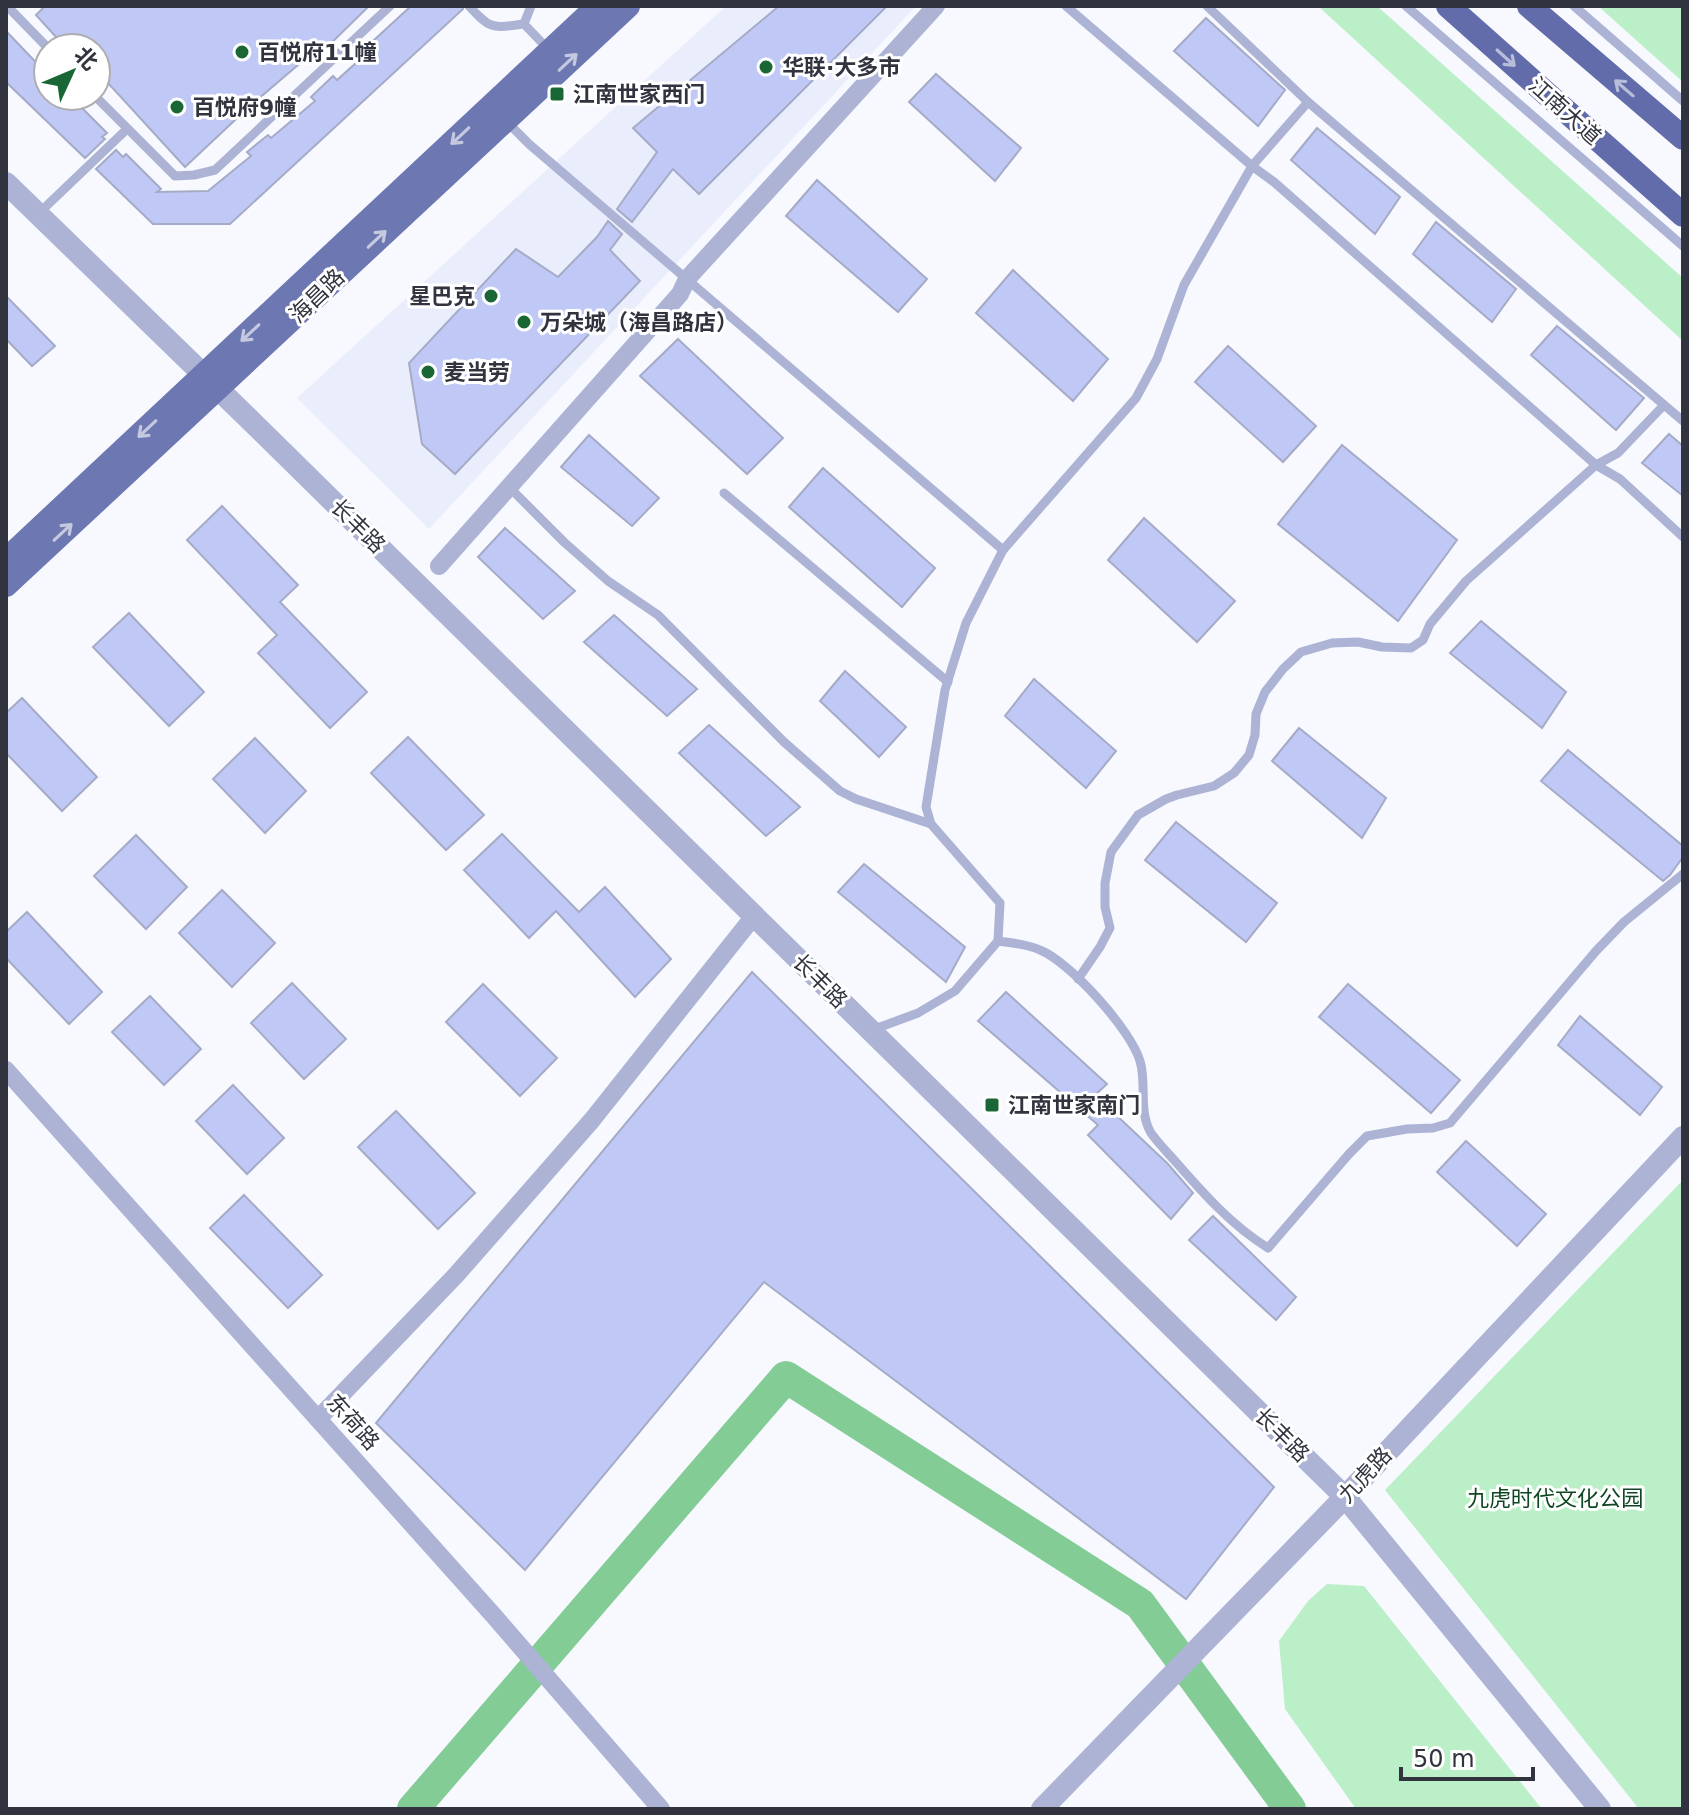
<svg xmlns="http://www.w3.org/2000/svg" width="1689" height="1815" font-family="'DejaVu Sans','Noto Sans SC',sans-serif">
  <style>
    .built { fill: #eaedfc }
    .green { fill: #bbefc7 }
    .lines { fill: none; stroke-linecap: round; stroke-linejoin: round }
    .river { stroke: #83cc96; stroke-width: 32 }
    .building { fill: #c0c9f6; stroke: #a5abc7; stroke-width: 2 }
    .service { stroke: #acb3d4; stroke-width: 9 }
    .minor { stroke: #acb3d4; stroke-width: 18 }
    .tertiary { stroke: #acb3d4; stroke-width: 22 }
    .primary { stroke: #6d77b1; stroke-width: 24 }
    .trunk { stroke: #626caa; stroke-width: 24 }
    .oneway { stroke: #b8bdd9 }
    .oneway2 { stroke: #c5c9e0 }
    .poi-dot { fill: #1a6736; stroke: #fff; stroke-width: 3 }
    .labels { text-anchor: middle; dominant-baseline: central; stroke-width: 6; stroke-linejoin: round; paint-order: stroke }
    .poi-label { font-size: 22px; font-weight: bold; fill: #31333e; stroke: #fff; text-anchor: start }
    .street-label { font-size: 22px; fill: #31333e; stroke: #fff }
    .park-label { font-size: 22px; fill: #0f4623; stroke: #fff }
  </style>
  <rect width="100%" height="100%" fill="#f7f9ff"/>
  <path class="built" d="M 726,6 L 916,6 L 429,529 L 297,398 Z"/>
  <g class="green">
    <path d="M 1318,6 L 1377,6 L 1683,278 L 1683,341 Z"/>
    <path d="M 1598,6 L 1683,6 L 1683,82 Z"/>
    <path d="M 1683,1180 L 1683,1809 L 1639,1809 L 1385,1490 Z"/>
    <path d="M 1327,1584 L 1364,1586 L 1542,1809 L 1356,1809 L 1285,1709 L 1279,1641 L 1308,1601 Z"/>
  </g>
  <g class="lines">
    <path class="river" d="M 413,1809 L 786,1377 L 1140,1604 L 1290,1809"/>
  </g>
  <g class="building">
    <path d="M 45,6 L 369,6 L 316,58 L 312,53 L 250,106 L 185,167 L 109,84 L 104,88 L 96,80 L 96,48 L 66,48 L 36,15 Z"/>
    <path d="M 411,6 L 462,6 L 463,9 L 230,224 L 153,224 L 96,169 L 116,150 L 123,157 L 126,154 L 161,189 L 157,192 L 208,191 L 251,156 L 247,152 L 268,135 L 271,138 L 315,101 L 311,97 L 333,76 L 337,80 L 377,44 L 373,41 Z"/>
    <path d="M 779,6 L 887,6 L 699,194 L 673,169 L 632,222 L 617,209 L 657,152 L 633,128 Z"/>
    <path d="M 1206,18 L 1285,90 L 1258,126 L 1174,51 Z"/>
    <path d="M 6,31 L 48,75 L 48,96 L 61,96 L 75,109 L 79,105 L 107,133 L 102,137 L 105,139 L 85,158 L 6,82 Z"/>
    <path d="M 936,74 L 1021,148 L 995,181 L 909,102 Z"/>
    <path d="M 1317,128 L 1400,197 L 1375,234 L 1291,160 Z"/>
    <path d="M 817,180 L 927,279 L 898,312 L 786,216 Z"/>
    <path d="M 608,221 L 622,234 L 610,250 L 640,281 L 455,474 L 422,444 L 409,363 L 516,249 L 558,277 L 597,237 Z"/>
    <path d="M 1436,222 L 1516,289 L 1492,322 L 1413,254 Z"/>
    <path d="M 1013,270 L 1108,359 L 1073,401 L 976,313 Z"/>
    <path d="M 6,296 L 55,346 L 32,366 L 6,339 Z"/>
    <path d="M 1557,326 L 1644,398 L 1616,430 L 1531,355 Z"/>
    <path d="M 678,339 L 783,438 L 747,474 L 640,376 Z"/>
    <path d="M 1228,346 L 1316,426 L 1283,462 L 1195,382 Z"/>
    <path d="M 1669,434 L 1683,446 L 1683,496 L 1642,463 Z"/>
    <path d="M 589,435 L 659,498 L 632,526 L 561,467 Z"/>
    <path d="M 1342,445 L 1457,540 L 1398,621 L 1278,524 Z"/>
    <path d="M 823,468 L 935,568 L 902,607 L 789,507 Z"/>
    <path d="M 222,506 L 298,585 L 280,602 L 367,692 L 330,728 L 258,653 L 277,635 L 187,540 Z"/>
    <path d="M 1144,518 L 1235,601 L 1197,642 L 1108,560 Z"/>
    <path d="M 505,528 L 575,591 L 543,619 L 478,557 Z"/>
    <path d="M 129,613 L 204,692 L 169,726 L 93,647 Z"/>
    <path d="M 614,615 L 697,689 L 667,716 L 584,642 Z"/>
    <path d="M 1481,621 L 1566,692 L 1542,728 L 1450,653 Z"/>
    <path d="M 845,671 L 906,727 L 879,757 L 820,701 Z"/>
    <path d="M 1034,679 L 1116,751 L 1086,788 L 1005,716 Z"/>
    <path d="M 22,698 L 97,777 L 62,811 L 6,753 L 6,713 Z"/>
    <path d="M 709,725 L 800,807 L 766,836 L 679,753 Z"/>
    <path d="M 1299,728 L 1386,798 L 1362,838 L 1272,761 Z"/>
    <path d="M 408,737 L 484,815 L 446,850 L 371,773 Z"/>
    <path d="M 255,738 L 306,791 L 265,833 L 213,779 Z"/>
    <path d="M 1568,750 L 1683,846 L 1683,857 L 1670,875 L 1663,881 L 1541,781 Z"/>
    <path d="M 1176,822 L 1277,903 L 1246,942 L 1145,860 Z"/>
    <path d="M 502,834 L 579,912 L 605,887 L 671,959 L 635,997 L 556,911 L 529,938 L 464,870 Z"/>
    <path d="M 136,835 L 187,887 L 146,929 L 94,876 Z"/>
    <path d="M 864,864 L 965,947 L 946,982 L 838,892 Z"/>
    <path d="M 222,890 L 275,943 L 232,987 L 179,933 Z"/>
    <path d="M 27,912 L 102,992 L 69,1024 L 6,958 L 6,932 Z"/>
    <path d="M 752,972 L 1274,1487 L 1186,1599 L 764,1282 L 525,1570 L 376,1423 Z"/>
    <path d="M 292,983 L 346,1039 L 304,1079 L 251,1023 Z"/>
    <path d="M 483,984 L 557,1058 L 520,1096 L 446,1022 Z"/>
    <path d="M 1348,984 L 1460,1080 L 1431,1113 L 1319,1017 Z"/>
    <path d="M 1006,992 L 1107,1084 L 1095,1095 L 1168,1164 L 1193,1193 L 1171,1219 L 1088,1135 L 1098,1125 L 978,1021 Z"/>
    <path d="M 150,996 L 201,1049 L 164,1085 L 112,1032 Z"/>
    <path d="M 1580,1016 L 1662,1087 L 1640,1115 L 1558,1045 Z"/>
    <path d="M 233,1085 L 284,1138 L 247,1174 L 196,1121 Z"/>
    <path d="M 396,1111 L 475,1193 L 438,1229 L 358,1147 Z"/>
    <path d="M 1466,1141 L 1546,1214 L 1517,1246 L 1437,1172 Z"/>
    <path d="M 244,1195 L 322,1275 L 288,1308 L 210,1228 Z"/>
    <path d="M 1213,1216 L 1296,1297 L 1276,1320 L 1189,1240 Z"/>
  </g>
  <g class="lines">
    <g class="service">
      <path d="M 7,6 L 48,48"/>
      <path d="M 469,6 C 491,30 492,28 524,24"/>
      <path d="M 531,6 L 524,24 L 548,49"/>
      <path d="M 1066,6 L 1252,166 L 1274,182 L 1596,465 L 1620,479 L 1683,537"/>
      <path d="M 1207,6 L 1308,102 L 1683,421"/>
      <path d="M 1406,6 L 1683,246"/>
      <path d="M 1574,6 L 1683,101"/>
      <path d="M 95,96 L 175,176 L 194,175 L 215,170 L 390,6"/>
      <path d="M 508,123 L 529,144 L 1003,550"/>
      <path d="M 38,214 L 127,129"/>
      <path d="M 509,487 L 564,542 L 608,581 L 658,615 L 784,742 L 840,791 L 856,799 L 931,824"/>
      <path d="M 724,493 L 948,682"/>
      <path d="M 998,941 C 1012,943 1027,944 1040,950 C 1070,962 1131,1030 1140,1061 C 1147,1084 1138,1111 1151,1133 C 1158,1143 1167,1152 1175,1161 C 1203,1193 1231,1225 1268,1248 L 1349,1154 L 1367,1136 L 1407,1129 L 1433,1128 L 1450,1123 L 1596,951 L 1624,922 L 1683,874"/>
      <path d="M 1078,979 L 1100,947 L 1110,928 L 1105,907 L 1105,883 L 1111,852 L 1138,815 L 1166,799 L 1177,795 L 1214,786 L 1234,773 L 1249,755 L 1255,735 L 1256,714 L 1265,692 L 1283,669 L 1301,652 L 1332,643 L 1358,642 L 1382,647 L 1411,648 L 1423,640 L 1430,624 L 1466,581 L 1596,465 L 1618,453 L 1664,405"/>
      <path d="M 872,1030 L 918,1013 L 955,991 L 998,941 L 1000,903 L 931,824 L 926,807 L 945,690 L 966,623 L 1003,550 L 1136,398 L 1157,359 L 1184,285 L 1252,166 L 1308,102"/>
    </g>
    <g class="minor">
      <path d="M 439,566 L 680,294 L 687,279 L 936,6"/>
      <path d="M 6,1070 L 494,1616 L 661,1809"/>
      <path d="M 318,1419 L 457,1274 L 592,1120 L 754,916"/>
    </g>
    <g class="tertiary">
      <path d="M 6,183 L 247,417 L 1345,1497 L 1600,1809"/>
      <path d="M 1042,1809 L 1345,1497 L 1683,1137"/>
    </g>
    <g class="primary">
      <path d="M 6,560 L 598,6"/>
      <path d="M 6,585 C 215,393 421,199 628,6"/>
    </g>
    <g class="trunk">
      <path d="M 1448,6 L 1683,215"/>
      <path d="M 1529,6 L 1683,138"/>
    </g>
  </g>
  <defs><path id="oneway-shaft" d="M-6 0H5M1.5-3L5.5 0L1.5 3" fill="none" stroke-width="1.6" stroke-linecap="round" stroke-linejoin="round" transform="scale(2)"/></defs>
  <g class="oneway">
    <use href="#oneway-shaft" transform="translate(1506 58) rotate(42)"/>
    <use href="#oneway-shaft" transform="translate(1624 88) rotate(-139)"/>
  </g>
  <g class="oneway2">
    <use href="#oneway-shaft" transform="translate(568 62) rotate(-43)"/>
    <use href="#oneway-shaft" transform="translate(460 136) rotate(137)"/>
    <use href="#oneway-shaft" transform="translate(377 239) rotate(-43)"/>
    <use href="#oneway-shaft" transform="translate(250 333) rotate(137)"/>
    <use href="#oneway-shaft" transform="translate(147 429) rotate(137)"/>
    <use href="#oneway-shaft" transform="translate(63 532) rotate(-43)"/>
  </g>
  <g class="poi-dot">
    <circle cx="242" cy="52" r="8"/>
    <circle cx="766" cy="67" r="8"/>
    <rect x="549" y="86" width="16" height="16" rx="4"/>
    <circle cx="177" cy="107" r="8"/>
    <circle cx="491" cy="296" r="8"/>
    <circle cx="524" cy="322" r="8"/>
    <circle cx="428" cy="372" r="8"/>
    <rect x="984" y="1097" width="16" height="16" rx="4"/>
  </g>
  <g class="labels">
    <g class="poi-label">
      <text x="258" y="52">百悦府11幢</text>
      <text x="782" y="67">华联·大多市</text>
      <text x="573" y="94">江南世家西门</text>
      <text x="193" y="107">百悦府9幢</text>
      <text x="475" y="296" text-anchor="end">星巴克</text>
      <text x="540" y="322">万朵城（海昌路店）</text>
      <text x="444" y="372">麦当劳</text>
      <text x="1008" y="1105">江南世家南门</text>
    </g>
    <g class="street-label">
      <text transform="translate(1565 111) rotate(42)">江南大道</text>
      <text transform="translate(317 296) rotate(-44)">海昌路</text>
      <text transform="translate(358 526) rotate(45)">长丰路</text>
      <text transform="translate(820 981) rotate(45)">长丰路</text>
      <text transform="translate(353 1422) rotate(48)">东荷路</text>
      <text transform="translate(1282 1435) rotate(45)">长丰路</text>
      <text transform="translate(1365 1475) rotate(-47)">九虎路</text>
    </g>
    <g class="park-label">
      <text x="1555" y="1498">九虎时代文化公园</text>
    </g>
  </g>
  <rect width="1689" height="1815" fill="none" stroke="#31333e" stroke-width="16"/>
  <g transform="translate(72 72) rotate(46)"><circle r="38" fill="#ffffff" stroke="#adadb2" stroke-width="2"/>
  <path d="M0-6L14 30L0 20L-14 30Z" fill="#1a6736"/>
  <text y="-12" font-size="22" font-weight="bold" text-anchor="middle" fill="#31333e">北</text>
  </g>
  <path d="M1401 1767v12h132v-12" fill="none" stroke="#31333e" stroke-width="4"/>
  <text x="1413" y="1767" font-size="24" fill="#31333e" stroke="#ffffff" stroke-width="6" paint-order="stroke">50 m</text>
</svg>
